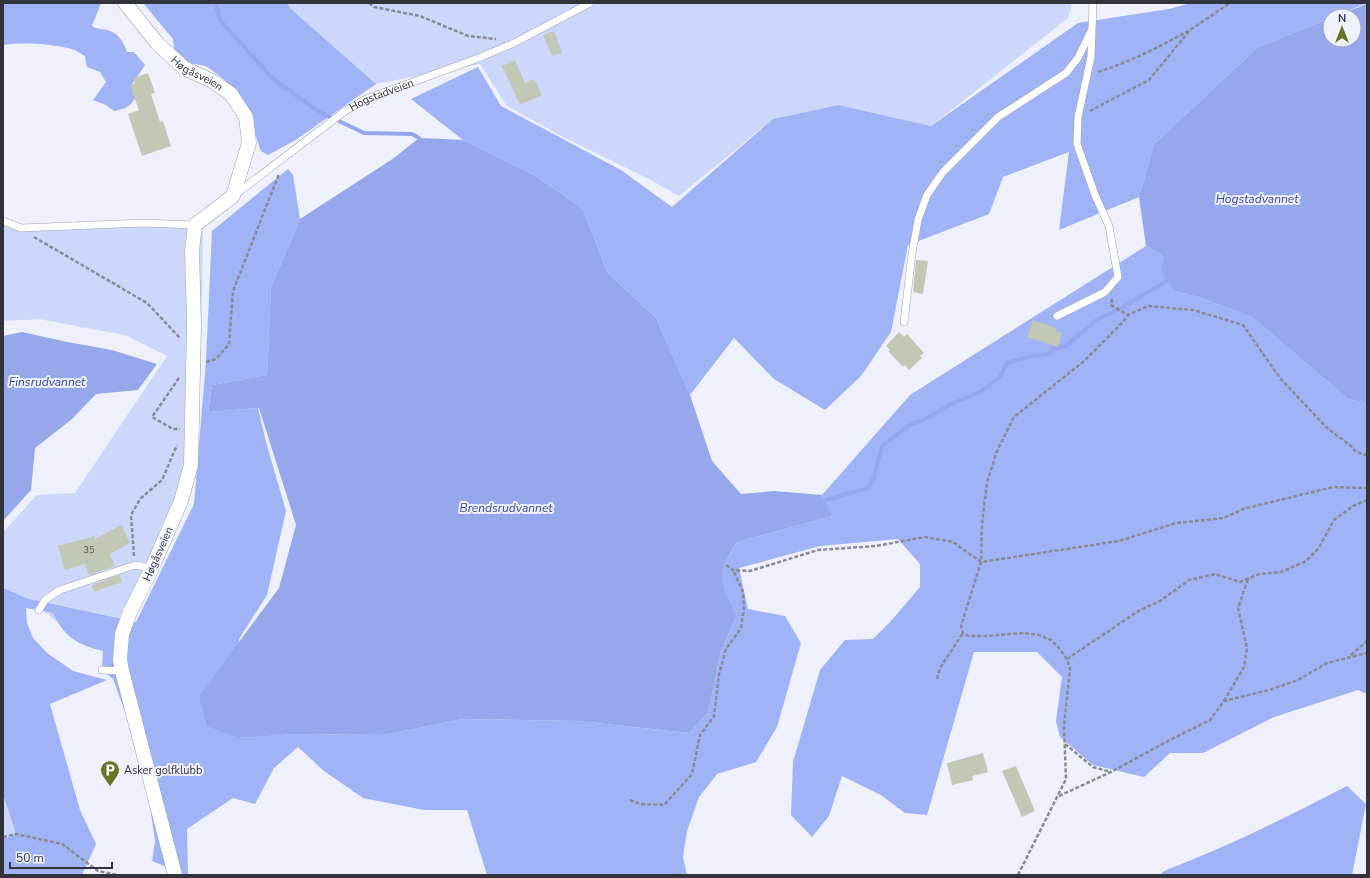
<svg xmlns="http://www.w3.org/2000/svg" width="1370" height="878" font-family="'Nunito Sans',sans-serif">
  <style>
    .green { fill: #cdd7fc }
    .forest { fill: #a1b3f7 }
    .water { fill: #96a8eb }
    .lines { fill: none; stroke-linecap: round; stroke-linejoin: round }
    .stream { stroke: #96a8eb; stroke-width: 4 }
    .building { fill: #c2c8b6 }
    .service-casing { stroke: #9ea3b3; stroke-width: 8 }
    .minor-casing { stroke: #9ea3b3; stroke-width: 15 }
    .path { stroke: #8a8c95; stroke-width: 2.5; stroke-dasharray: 4 2; stroke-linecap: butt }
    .service { stroke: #fff; stroke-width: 7 }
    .minor { stroke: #fff; stroke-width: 14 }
    .labels { text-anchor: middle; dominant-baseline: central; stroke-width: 4; stroke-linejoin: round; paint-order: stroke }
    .number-label { font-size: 9px; fill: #56595a }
    .street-label { font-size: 11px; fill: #32343b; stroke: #eef1fc }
    .poi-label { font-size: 11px; fill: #32343b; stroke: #eef1fc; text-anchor: start }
    .water-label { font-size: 12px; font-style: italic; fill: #394797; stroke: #eef1fc }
  </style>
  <rect width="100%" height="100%" fill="#eef1fc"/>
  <g class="green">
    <path d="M 287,3 L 1072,3 L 1068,18 L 931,126 L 838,105 L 773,119 L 679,196 L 649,179 L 561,136 L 506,105 L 480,64 L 376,84 L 291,9 Z"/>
    <path d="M 3,218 L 20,229 L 203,225 L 201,369 L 190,493 L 134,617 L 81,641 L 29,599 L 3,588 L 3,532 L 37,495 L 75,493 L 167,356 L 125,335 L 39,319 L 3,321 Z"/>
    <path d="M 3,782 L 3,794 L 16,834 L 3,837 Z"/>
  </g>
  <g class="forest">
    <path d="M 3,3 L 101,3 L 92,26 C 97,30 103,28 110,31 C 119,34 124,43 127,52 L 134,52 L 145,65 L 131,86 L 135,98 C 131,107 123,109 114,111 L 106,105 L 93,100 L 106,82 L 100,72 L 87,67 L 85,56 C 81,54 76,50 72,49 C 53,44 22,42 3,45 Z"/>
    <path d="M 143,3 L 287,3 L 291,9 L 376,84 L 294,141 L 268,155 L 261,151 L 248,114 L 225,80 L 206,66 L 195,64 L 176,65 L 173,39 Z"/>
    <path d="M 1191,3 L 1367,3 L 1336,16 L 1330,16 L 1330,18 L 1258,47 L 1154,144 L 1139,197 L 1059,230 L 1069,152 L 1003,177 L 989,214 L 908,245 L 891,332 L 861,376 L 825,410 L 774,379 L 734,338 L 690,395 L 656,318 L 607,272 L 583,209 L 536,176 L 463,140 L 411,99 L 478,67 L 501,106 L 621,170 L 672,207 L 773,119 L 838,105 L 931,126 L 1078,23 L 1169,9 Z"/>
    <path d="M 288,169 L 293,175 L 300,219 L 271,287 L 267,375 L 212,385 L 208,412 L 258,408 L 266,442 L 286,511 L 267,595 L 239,639 L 238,738 L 294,734 L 384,735 L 463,719 L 578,721 L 689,733 L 708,713 L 721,651 L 737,615 C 719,579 715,578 737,542 L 833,516 L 822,495 L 910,395 L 1146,246 L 1164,257 L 1175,291 L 1198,297 L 1252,317 L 1348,399 L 1367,403 L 1367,694 L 1358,690 L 1274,717 L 1203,753 L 1170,753 L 1144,777 L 1093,765 L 1060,737 L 1056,721 L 1062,677 L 1037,652 L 974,652 L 927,815 L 905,813 L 881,795 L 842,776 L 829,816 L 812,837 L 791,815 L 793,762 L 820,670 L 845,640 L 873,639 L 892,620 L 920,587 L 920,564 L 898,539 L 820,546 L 739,568 L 748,609 L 785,616 L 801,643 L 777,727 L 756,762 L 717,774 L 699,797 L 687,831 L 683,857 L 687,875 L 487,875 L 467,810 L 424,810 L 363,798 L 324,771 L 298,747 L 274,768 L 255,804 L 233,798 L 187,829 L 188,875 L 185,875 L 152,861 L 155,841 L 144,764 L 113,679 L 102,670 L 103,651 C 78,645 64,637 53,613 L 26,608 L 27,623 L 33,638 L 47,653 L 73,671 L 107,680 L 50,704 L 80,810 L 96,844 L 82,875 L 3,875 L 3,838 L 16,834 L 3,794 L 3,588 L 29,599 L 136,622 L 194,504 L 206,361 L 212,231 Z"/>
    <path d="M 1347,786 L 1366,804 L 1352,875 L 1160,875 L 1164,871 C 1227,847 1287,817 1347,786 Z"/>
  </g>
  <g class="water">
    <path d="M 1367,4 L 1367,403 L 1348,399 L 1252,317 L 1198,297 L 1175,291 L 1167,281 L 1161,270 L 1164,257 L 1146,246 L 1139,197 L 1154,144 L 1258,47 L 1330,18 L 1330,40 L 1354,40 L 1354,16 L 1336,16 Z"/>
    <path d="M 419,138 L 463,140 L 536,176 L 583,209 L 607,272 L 656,318 L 690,395 L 712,461 L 741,494 L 774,491 L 822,495 L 833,516 L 737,542 C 715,577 720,580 737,615 L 721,651 L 708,713 L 689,733 L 578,721 L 463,719 L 384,735 L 295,734 L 238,738 L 207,726 L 199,696 L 279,588 L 296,525 L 259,408 L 208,412 L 212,385 L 267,375 L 271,287 L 300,219 L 394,158 Z"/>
    <path d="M 22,332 L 67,342 L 112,350 L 157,364 L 138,390 L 96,394 L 72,419 L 35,448 L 31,490 L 3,521 L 3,336 Z"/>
  </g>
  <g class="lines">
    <g class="stream">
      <path d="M 215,3 L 221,21 L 272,78 L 318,111 L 364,133 L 412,134 L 419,138"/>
      <path d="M 826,500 L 868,488 L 874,477 L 882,446 L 911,424 L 924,420 L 949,405 L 980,392 L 1000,377 L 1007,363 L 1032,356 L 1047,355 L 1054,349 L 1066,346 L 1095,321 L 1125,306 L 1167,281"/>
    </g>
  </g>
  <g class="building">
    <path d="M 554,31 L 562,53 L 552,56 L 543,35 Z"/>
    <path d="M 515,60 L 525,83 L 534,79 L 542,95 L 520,105 L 502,66 Z"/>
    <path d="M 148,73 L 155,93 L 151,94 L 160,122 L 163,121 L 171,146 L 142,156 L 128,114 L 139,110 L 130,85 L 135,83 L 134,78 Z"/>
    <path d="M 916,260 L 928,261 L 923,294 L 913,292 Z"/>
    <path d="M 1033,320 L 1056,328 L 1055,331 L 1062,333 L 1058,347 L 1027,337 Z"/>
    <path d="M 899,332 L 904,337 L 907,334 L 924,353 L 920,356 L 922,358 L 909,370 L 905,365 L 903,367 L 888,351 L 890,350 L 886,346 Z"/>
    <path d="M 121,525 L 130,543 L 110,554 L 115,566 L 89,575 L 85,564 L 65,570 L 58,546 L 95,536 L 95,539 Z"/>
    <path d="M 119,575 L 122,582 L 94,592 L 92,585 Z"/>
    <path d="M 983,753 L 988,772 L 972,776 L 973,780 L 952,785 L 947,763 Z"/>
    <path d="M 1016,766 L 1035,811 L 1022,817 L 1002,771 Z"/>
  </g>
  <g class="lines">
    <g class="service-casing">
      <g id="service">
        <path id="s1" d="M 236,194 L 345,111 L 366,99 L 476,59 L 514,43 L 590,3"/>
        <path d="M 3,221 L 21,228 L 144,223 L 195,225"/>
        <path d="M 1057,316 L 1105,292 L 1118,277 L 1109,226 L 1095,195 L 1077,144 L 1078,117 L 1091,57 L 1093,3"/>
        <path d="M 904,322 L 912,254 L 918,220 L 927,195 L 943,172 L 998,117 L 1066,73 L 1078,58 L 1091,31"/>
        <path d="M 39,610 L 45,600 L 60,590 L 135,565 L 152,568"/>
        <path d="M 102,670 L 122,671"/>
      </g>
    </g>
    <g class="minor-casing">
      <g id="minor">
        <path id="s2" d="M 125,3 L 157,43 L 184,68 L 212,81 L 231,94 L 246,117 L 249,143 L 233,196 L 195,225 L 192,250 L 194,323 L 191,465 L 181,501 L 152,568 L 130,612 L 122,634 L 120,659 L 122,671 L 175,875"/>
      </g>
    </g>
    <g class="path">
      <path d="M 369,3 L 374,7 L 420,16 L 468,36 L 496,39"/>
      <path d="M 1098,72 C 1130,62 1159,47 1188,31"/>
      <path d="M 1090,111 L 1149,80 L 1190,30 L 1230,3"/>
      <path d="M 34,237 L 147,303 L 180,338"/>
      <path d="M 1112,299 L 1111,305 L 1128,315"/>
      <path d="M 206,362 L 216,359 L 229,344 L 233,291 L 279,174"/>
      <path d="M 179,378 L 152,417 L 173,429 L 180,429"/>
      <path d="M 134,556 L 131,515 L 140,499 L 162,480 L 177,445"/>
      <path d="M 726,565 L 733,570 L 750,571 L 818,550 L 876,546 L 925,537 L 953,542 L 981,562 L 1119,541 L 1176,523 L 1224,518 L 1243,509 L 1333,487 L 1367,488"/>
      <path d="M 1351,655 L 1367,641"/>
      <path d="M 1067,659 L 1140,610 L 1160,601 L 1189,580 L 1215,574 L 1240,582 L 1259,574 L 1281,572 L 1306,561 L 1318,549 L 1334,520 L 1353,506 L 1367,500"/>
      <path d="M 937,679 L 940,668 L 963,633"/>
      <path d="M 1224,701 L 1244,667 L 1247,648 L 1238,608 L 1248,579"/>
      <path d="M 1065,744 L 1093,767 L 1111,772"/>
      <path d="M 1059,796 L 1111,772 L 1168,741 L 1210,720 L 1224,701 L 1269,690 L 1298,680 L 1327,663 L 1367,653"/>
      <path d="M 630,800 L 640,804 L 664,805 L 692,774 L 700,735 L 714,716 L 719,674 L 726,649 L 741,628 L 744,607 L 743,592 L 733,570"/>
      <path d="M 3,837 L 16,834 L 62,844 L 98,871 L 117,875"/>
      <path d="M 1018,875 L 1066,779 L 1064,726 L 1070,669 L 1067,659 L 1059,648 L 1051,640 L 1039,635 L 1023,633 L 988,636 L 968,636 L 963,633 L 961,626 L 981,562 L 982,524 L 987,482 L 997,451 L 1014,417 L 1083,362 L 1122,323 L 1128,315 L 1148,306 L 1193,310 L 1243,325 L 1280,378 L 1326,427 L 1351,446 L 1356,452 L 1367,455"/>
    </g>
    <use href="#service" class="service"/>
    <use href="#minor" class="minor"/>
  </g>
  <defs>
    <g id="parking-pin" transform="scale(1)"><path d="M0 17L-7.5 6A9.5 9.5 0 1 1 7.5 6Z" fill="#647624" stroke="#eef1fc"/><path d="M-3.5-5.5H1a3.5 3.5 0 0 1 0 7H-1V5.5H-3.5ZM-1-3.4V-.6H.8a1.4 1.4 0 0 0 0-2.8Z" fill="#fff"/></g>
  </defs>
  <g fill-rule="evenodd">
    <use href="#parking-pin" x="110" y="770"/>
  </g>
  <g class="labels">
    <g class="number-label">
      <text x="89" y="550">35</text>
    </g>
    <g class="street-label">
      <text stroke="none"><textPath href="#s2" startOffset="102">Høgåsveien</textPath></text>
      <text stroke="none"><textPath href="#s1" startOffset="177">Hogstadveien</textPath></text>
      <text transform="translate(158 554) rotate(-66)">Høgåsveien</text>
    </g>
    <g class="poi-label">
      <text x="124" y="770">Asker golfklubb</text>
    </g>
    <g class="water-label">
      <text x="1257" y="199">Hogstadvannet</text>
      <text x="47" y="382">Finsrudvannet</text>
      <text x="506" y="508">Brendsrudvannet</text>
    </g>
  </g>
  <rect width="1370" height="878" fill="none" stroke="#32343b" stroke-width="8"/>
  <g transform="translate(1342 28)"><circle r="19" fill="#eef1fc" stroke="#a3a5af"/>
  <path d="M0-3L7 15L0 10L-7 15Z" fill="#647624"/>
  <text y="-6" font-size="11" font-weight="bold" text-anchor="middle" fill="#32343b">N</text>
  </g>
  <path d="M10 862v6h102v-6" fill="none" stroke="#32343b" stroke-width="2"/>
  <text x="16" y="862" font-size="12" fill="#32343b" stroke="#eef1fc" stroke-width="3" paint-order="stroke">50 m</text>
</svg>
